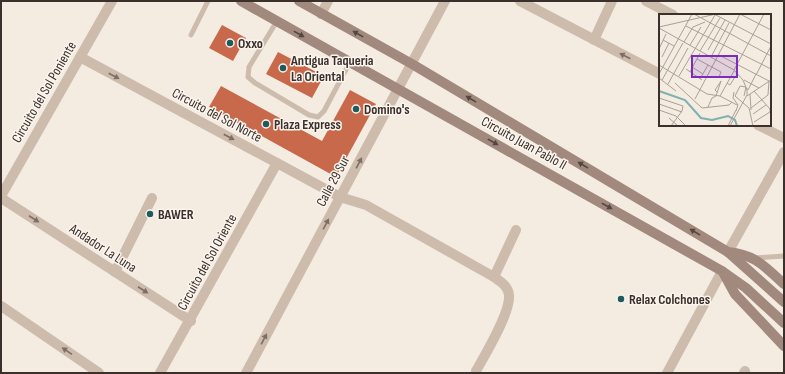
<svg xmlns="http://www.w3.org/2000/svg" width="785" height="374" font-family="'Sofia Sans Condensed',sans-serif">
  <style>
    .building { fill: #c8694b }
    .lines { fill: none; stroke-linecap: round; stroke-linejoin: round }
    .lane { stroke: #cdbbac; stroke-width: 5 }
    .street { stroke: #cdbbac; stroke-width: 10 }
    .secondary { stroke: #a18a7d; stroke-width: 10 }
    .oneway { fill: #544640 }
    .oneway2 { fill: #7d6f65 }
    .poi-dot { fill: #1f5a5e; stroke: #fbf5ee; stroke-width: 1.5 }
    .labels { text-anchor: middle; dominant-baseline: central; stroke-width: 3; stroke-linejoin: round; paint-order: stroke }
    .poi-label { font-size: 14px; font-weight: bold; fill: #3b302b; stroke: #fbf5ee; text-anchor: start }
    .street-label { font-size: 14px; fill: #3b302b; stroke: #fbf5ee }
    .inset-river { fill: none; stroke: #7fb0b2; stroke-width: 2 }
    .inset-road { fill: none; stroke: #aaa098; stroke-width: 1 }
    .view { fill: #7b2cbf; fill-opacity: 0.15; stroke: #7b2cbf; stroke-width: 2 }
    .inset-edge { fill: none; stroke: #3b302b; stroke-width: 2 }
  </style>
  <rect width="100%" height="100%" fill="#f4ebe1"/>
  <g class="building">
    <path d="M 222,25 L 246,38 L 233,61 L 209,48 Z"/>
    <path d="M 278,52 L 324,76 L 312,98 L 266,74 Z"/>
    <path d="M 221,86 L 322,141 L 350,90 L 376,104 L 336,177 L 209,107 Z"/>
  </g>
  <g class="lines">
    <g class="lane">
      <path d="M 277,21 L 249,67 L 248,77 L 255,83 L 309,115 L 318,117 L 324,111 L 350,62"/>
      <path d="M 191,35 L 208,1"/>
      <path d="M 755,258 L 784,256"/>
    </g>
    <g class="street">
      <path d="M 520,1 L 660,74"/>
      <path d="M 646,1 L 673,15"/>
      <path d="M 321,14 L 328,1"/>
      <path d="M 594,40 L 612,1"/>
      <path d="M 80,57 L 340,197 L 366,205 L 494,277 C 501,282 508,286 509,295 C 511,312 485,355 476,371"/>
      <path d="M 758,125 L 784,138"/>
      <path d="M 1,196 L 112,1"/>
      <path d="M 1,198 L 191,321"/>
      <path d="M 728,252 L 784,152"/>
      <path d="M 115,272 L 152,198"/>
      <path d="M 494,277 L 516,230"/>
      <path d="M 1,306 L 99,373"/>
      <path d="M 160,373 L 277,163"/>
      <path d="M 246,373 L 445,1"/>
      <path d="M 667,373 L 722,271"/>
      <path d="M 744,373 L 745,371"/>
    </g>
    <g class="secondary">
      <path d="M 241,1 L 722,271 L 746,288 L 784,323"/>
      <path d="M 299,1 L 412,64 L 728,252 L 784,302"/>
      <path d="M 728,252 C 756,255 764,266 784,284"/>
      <path d="M 724,274 L 735,294 L 784,346"/>
    </g>
  </g>
  <defs><path id="oneway-solid" d="M-6-.8H1V-3.2L6.5 0L1 3.2V.8H-6Z"/></defs>
  <g class="oneway">
    <use href="#oneway-solid" transform="translate(299 34) rotate(29)"/>
    <use href="#oneway-solid" transform="translate(358 34) rotate(-151)"/>
    <use href="#oneway-solid" transform="translate(471 99) rotate(-149)"/>
    <use href="#oneway-solid" transform="translate(493 142) rotate(29)"/>
    <use href="#oneway-solid" transform="translate(583 165) rotate(-149)"/>
    <use href="#oneway-solid" transform="translate(607 206) rotate(29)"/>
    <use href="#oneway-solid" transform="translate(695 232) rotate(-149)"/>
  </g>
  <g class="oneway2">
    <use href="#oneway-solid" transform="translate(625 56) rotate(-153)"/>
    <use href="#oneway-solid" transform="translate(114 76) rotate(28)"/>
    <use href="#oneway-solid" transform="translate(229 137) rotate(28)"/>
    <use href="#oneway-solid" transform="translate(359 163) rotate(-62)"/>
    <use href="#oneway-solid" transform="translate(34 219) rotate(33)"/>
    <use href="#oneway-solid" transform="translate(326 224) rotate(-62)"/>
    <use href="#oneway-solid" transform="translate(143 290) rotate(33)"/>
    <use href="#oneway-solid" transform="translate(264 339) rotate(-62)"/>
    <use href="#oneway-solid" transform="translate(67 351) rotate(-146)"/>
  </g>
  <g class="poi-dot">
    <circle cx="230" cy="43" r="4"/>
    <circle cx="283" cy="68" r="4"/>
    <circle cx="356" cy="109" r="4"/>
    <circle cx="266" cy="124" r="4"/>
    <circle cx="150" cy="214" r="4"/>
    <circle cx="621" cy="299" r="4"/>
  </g>
  <g class="labels">
    <g class="poi-label">
      <text x="238" y="43">Oxxo</text>
      <text x="291" y="60">Antigua Taqueria<tspan x="291" dy="16">La Oriental</tspan></text>
      <text x="364" y="109">Domino's</text>
      <text x="274" y="124">Plaza Express</text>
      <text x="158" y="214">BAWER</text>
      <text x="629" y="299">Relax Colchones</text>
    </g>
    <g class="street-label">
      <text transform="translate(44 92) rotate(-60)">Circuito del Sol Poniente</text>
      <text transform="translate(217 115) rotate(28)">Circuito del Sol Norte</text>
      <text transform="translate(524 143) rotate(29)">Circuito Juan Pablo II</text>
      <text transform="translate(333 181) rotate(-62)">Calle 29 Sur</text>
      <text transform="translate(103 248) rotate(33)">Andador La Luna</text>
      <text transform="translate(207 262) rotate(-61)">Circuito del Sol Oriente</text>
    </g>
  </g>
  <g transform="translate(659 14)">
    <rect width="112" height="112" fill="#f4ebe1"/>
    <path class="inset-river" d="M 0,77 L 26,86 L 42,104 L 53,106 L 69,102 L 76,106 L 78,112"/>
    <path class="inset-road" d="M 35,0 L 112,42M 55,0 L 112,30M 81,0 L 112,16M 27,12 L 112,55M 0,13 L 57,0M 0,14 L 75,56 L 84,66 L 88,76M 4,26 L 15,32M 25,28 L 34,13 L 46,8M 31,31 L 42,13M 0,35 L 7,20M 49,36 L 66,6M 41,37 L 61,4M 60,41 L 110,67 L 109,81 L 92,94M 3,43 L 10,29M 52,43 L 70,9M 38,45 L 62,58 L 60,63M 0,51 L 48,80 L 61,82 L 78,91M 33,53 L 44,60M 27,55 L 43,66M 75,56 L 105,0M 31,58 L 41,39M 0,60 L 33,0M 97,61 L 112,32M 20,62 L 56,1M 0,64 L 17,77M 41,65 L 49,51M 3,66 L 24,29M 85,66 L 100,74M 16,69 L 43,94 L 70,91 L 73,88M 68,69 L 71,71 L 76,63M 9,70 L 29,34M 89,76 L 97,60M 95,77 L 111,95M 75,78 L 74,84 L 79,91 L 77,97M 91,80 L 92,96M 61,82 L 75,57M 85,82 L 87,73 L 81,72 L 76,82 L 90,94 L 94,112M 88,82 L 112,66M 0,84 L 24,92 L 23,97 L 12,112M 36,85 L 81,0M 0,90 L 23,98M 49,93 L 53,84 L 57,82 L 62,67 L 56,76 L 58,78M 0,96 L 17,102 L 26,111M 94,100 L 107,91M 10,104 L 19,112M 95,108 L 111,98 L 111,95M 69,112 L 77,96M 71,112 L 88,81 L 88,74"/>
    <path class="view" d="M 33,42 L 78,42 L 78,63 L 33,63 Z"/>
    <rect width="112" height="112" class="inset-edge"/>
  </g>
  <rect width="785" height="374" fill="none" stroke="#3b302b" stroke-width="4"/>
</svg>
